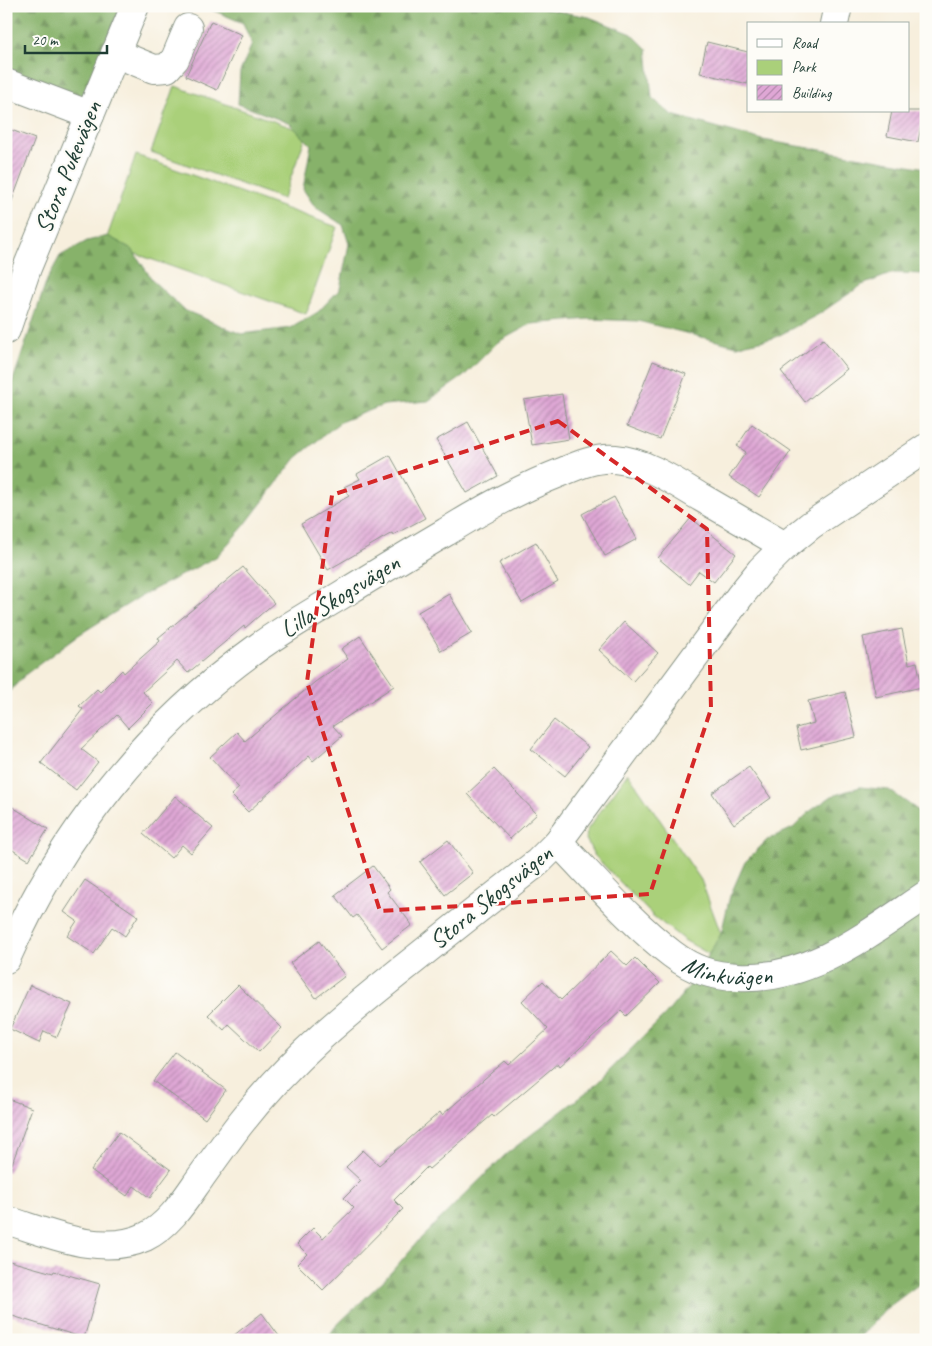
<svg xmlns="http://www.w3.org/2000/svg" width="932" height="1346" font-family="Caveat,sans-serif">
  <style>
    .green { fill: #aad07a; stroke: #648657 }
    .forest { fill: url(#forest-firs); stroke: #53784f }
    .building { fill: url(#building-hatch) }
    .lines { fill: none; stroke-linecap: round; stroke-linejoin: round }
    .minor-casing { stroke: #8b9688; stroke-width: 30 }
    .minor { stroke: #fff; stroke-width: 28 }
    .marked { fill: none; stroke: #d62828; stroke-width: 4; stroke-dasharray: 10 6; stroke-linejoin: round }
    .labels { text-anchor: middle; dominant-baseline: central; stroke-width: 4.5; stroke-linejoin: round; paint-order: stroke }
    .street-label { font-size: 25px; fill: #1f3d34; stroke: #fdfcf7 }
  </style>
  <defs>
    <pattern id="forest-firs" width="22" height="20" patternUnits="userSpaceOnUse" patternTransform="scale(1.25)"><rect width="22" height="20" fill="#87b26a"/><path d="M5 1l3.5 6h-7zM16 11l3.5 6h-7z" fill="#6e9258"/></pattern>
    <pattern id="building-hatch" width="6" height="6" patternUnits="userSpaceOnUse" patternTransform="scale(1.25)"><rect width="6" height="6" fill="#dfa7d5"/><path d="M-1 1l2-2M0 6l6-6M5 7l2-2" fill="none" stroke="#b489ae"/></pattern>
  </defs>
  <rect width="100%" height="100%" fill="#fdfcf7"/>
  <filter id="ink" filterUnits="userSpaceOnUse"><feTurbulence type="fractalNoise" baseFrequency=".02" numOctaves="2"/><feDisplacementMap in="SourceGraphic" scale="10" xChannelSelector="R" yChannelSelector="G"/><feConvolveMatrix kernelMatrix="1 2 1 2 8 2 1 2 1" color-interpolation-filters="sRGB"/></filter>
  <filter id="wash" filterUnits="userSpaceOnUse"><feTurbulence type="fractalNoise" baseFrequency=".0096" numOctaves="4" result="noise"/><feDisplacementMap in="SourceGraphic" scale="20" xChannelSelector="R" yChannelSelector="G"/><feGaussianBlur stdDeviation="1.12" result="paint"/><feColorMatrix in="noise" values="0 0 0 0 0 0 0 0 0 0 0 0 0 0 0 0 0 1.4 0 .05"/><feComposite in="paint" operator="in"/></filter>
  <g filter="url(#wash)">
    <rect width="100%" height="100%" fill="#f7efdd"/>
    <g class="green">
      <path d="M 175,86 L 307,133 L 283,199 L 151,152 Z"/>
      <path d="M 136,155 L 337,227 L 306,314 L 105,243 Z"/>
      <path d="M 628,773 L 701,880 L 721,934 L 709,954 L 684,940 L 652,915 L 594,855 L 586,839 L 587,830 Z"/>
    </g>
    <g class="forest">
      <path d="M 6,6 L 121,6 L 82,100 L 6,73 Z"/>
      <path d="M 203,6 L 530,6 L 589,17 L 632,34 L 647,49 L 652,98 L 672,115 L 763,140 L 926,168 L 926,274 L 893,273 L 862,285 L 819,314 L 774,338 L 737,346 L 638,321 L 589,319 L 531,324 L 498,342 L 464,376 L 428,401 L 384,405 L 340,422 L 296,458 L 244,526 L 216,557 L 141,596 L 77,636 L 26,674 L 6,695 L 6,401 L 47,280 L 60,256 L 87,241 L 108,236 L 132,249 L 153,281 L 184,310 L 241,334 L 291,328 L 318,312 L 340,289 L 349,244 L 343,225 L 315,207 L 303,189 L 311,145 L 289,123 L 238,104 L 240,72 L 252,44 L 243,23 Z"/>
      <path d="M 860,787 L 889,790 L 916,809 L 926,824 L 926,1279 L 887,1308 L 857,1340 L 325,1340 L 336,1326 L 386,1278 L 420,1239 L 505,1155 L 593,1087 L 666,1014 L 690,985 L 721,934 L 730,896 L 745,862 L 767,840 L 793,828 L 809,812 L 832,796 Z"/>
    </g>
    <g id="blocks">
      <g class="building">
        <path d="M 211,21 L 242,35 L 217,90 L 186,76 Z"/>
        <path d="M 707,42 L 748,52 L 748,84 L 700,73 Z"/>
        <path d="M 892,111 L 924,111 L 918,142 L 887,136 Z"/>
        <path d="M 6,128 L 35,139 L 9,209 L 6,208 Z"/>
        <path d="M 823,339 L 847,369 L 805,402 L 781,371 Z"/>
        <path d="M 653,361 L 686,374 L 660,439 L 627,426 Z"/>
        <path d="M 562,394 L 569,439 L 532,445 L 524,400 Z"/>
        <path d="M 468,422 L 498,476 L 467,493 L 436,440 Z"/>
        <path d="M 752,424 L 791,451 L 759,497 L 729,477 L 746,452 L 737,446 Z"/>
        <path d="M 390,455 L 425,518 L 393,535 L 392,533 L 328,570 L 301,524 L 349,496 L 344,487 L 360,479 L 357,474 Z"/>
        <path d="M 614,497 L 637,539 L 605,556 L 582,514 Z"/>
        <path d="M 691,518 L 736,554 L 714,582 L 699,571 L 689,584 L 658,558 Z"/>
        <path d="M 536,542 L 558,582 L 522,603 L 499,563 Z"/>
        <path d="M 243,567 L 274,603 L 245,628 L 244,626 L 188,673 L 177,661 L 143,692 L 153,703 L 128,728 L 117,715 L 81,749 L 98,762 L 76,790 L 41,763 L 83,709 L 79,706 L 97,689 L 100,692 L 122,670 L 124,673 L 160,641 L 158,638 Z"/>
        <path d="M 449,594 L 472,633 L 441,651 L 418,612 Z"/>
        <path d="M 624,622 L 658,653 L 633,681 L 599,650 Z"/>
        <path d="M 902,629 L 909,664 L 917,662 L 922,687 L 876,697 L 863,637 Z"/>
        <path d="M 360,636 L 394,686 L 333,726 L 342,736 L 313,761 L 309,756 L 248,812 L 231,795 L 239,788 L 210,757 L 237,732 L 245,741 L 315,682 L 348,659 L 341,649 Z"/>
        <path d="M 845,692 L 856,737 L 801,750 L 796,728 L 814,723 L 808,701 Z"/>
        <path d="M 554,720 L 588,747 L 565,776 L 531,749 Z"/>
        <path d="M 749,767 L 771,798 L 734,824 L 712,793 Z"/>
        <path d="M 494,769 L 537,814 L 510,839 L 467,794 Z"/>
        <path d="M 175,796 L 213,828 L 191,853 L 182,845 L 171,858 L 143,834 Z"/>
        <path d="M 6,803 L 48,829 L 29,860 L 6,846 Z"/>
        <path d="M 448,840 L 473,873 L 445,895 L 420,862 Z"/>
        <path d="M 373,866 L 390,889 L 387,892 L 412,925 L 382,948 L 357,915 L 353,918 L 335,895 Z"/>
        <path d="M 85,880 L 138,916 L 125,936 L 112,927 L 94,954 L 67,936 L 77,921 L 64,912 Z"/>
        <path d="M 319,941 L 345,976 L 316,998 L 290,963 Z"/>
        <path d="M 611,951 L 627,966 L 635,958 L 660,983 L 626,1016 L 621,1011 L 560,1066 L 558,1063 L 494,1117 L 492,1115 L 429,1169 L 427,1167 L 394,1200 L 403,1209 L 323,1290 L 297,1264 L 307,1254 L 297,1244 L 313,1228 L 323,1238 L 354,1208 L 344,1198 L 361,1181 L 346,1167 L 363,1150 L 379,1165 L 440,1112 L 442,1115 L 505,1061 L 509,1065 L 548,1029 L 522,1001 L 543,981 L 561,1000 Z"/>
        <path d="M 30,985 L 72,1004 L 57,1037 L 44,1031 L 39,1043 L 10,1029 Z"/>
        <path d="M 238,985 L 282,1028 L 259,1052 L 229,1024 L 224,1030 L 208,1015 Z"/>
        <path d="M 175,1052 L 226,1090 L 205,1119 L 153,1081 Z"/>
        <path d="M 6,1098 L 32,1108 L 9,1172 L 6,1171 Z"/>
        <path d="M 119,1132 L 171,1170 L 150,1198 L 134,1186 L 127,1196 L 91,1170 Z"/>
        <path d="M 6,1260 L 53,1273 L 54,1271 L 100,1284 L 84,1338 L 6,1314 Z"/>
        <path d="M 262,1313 L 282,1340 L 228,1340 Z"/>
      </g>
    </g>
  </g>
  <g filter="url(#ink)">
    <use href="#blocks" fill-opacity="0" stroke="#8b9688" stroke-width="1"/>
    <g class="lines">
      <g class="minor-casing">
        <g id="minor">
          <path d="M 834,24 L 838,6"/>
          <path d="M 115,53 L 154,69 L 167,68 L 175,59 L 188,28"/>
          <path d="M 6,83 L 90,115"/>
          <path d="M 6,330 L 27,268 L 135,6"/>
          <path id="s1" d="M 558,842 C 594,879 631,923 672,954 C 693,970 712,976 738,977 C 810,981 869,933 926,895"/>
          <path d="M 6,959 C 60,836 147,727 257,648 C 282,630 310,614 338,597 C 374,575 410,553 446,532 C 483,509 521,488 562,472 C 578,465 597,457 615,459 C 647,462 675,482 702,498 C 730,514 757,530 785,546"/>
          <path d="M 6,1220 C 49,1233 101,1257 145,1237 C 170,1225 186,1198 201,1177 C 214,1159 226,1142 239,1125 C 291,1058 348,1012 414,960 C 455,927 497,894 538,862 L 558,842 L 740,596 L 761,570 L 785,546 L 811,525 L 926,448"/>
        </g>
      </g>
      <use href="#minor" class="minor"/>
    </g>
  </g>
  <path class="marked" d="M 558,421 L 707,529 L 711,709 L 650,894 L 380,911 L 307,682 L 332,495 Z"/>
  <g class="labels">
    <g class="street-label">
      <text transform="translate(68 167) rotate(-68)">Stora Pukevägen</text>
      <text transform="translate(340 596) rotate(-32)">Lilla Skogsvägen</text>
      <text transform="translate(491 897) rotate(-39)">Stora Skogsvägen</text>
      <text stroke="none"><textPath href="#s1" startOffset="220">Minkvägen</textPath></text>
    </g>
  </g>
  <rect width="932" height="1346" fill="none" stroke="#fdfcf7" stroke-width="25"/>
  <rect x="747" y="22" width="162" height="90" fill="#fdfcf7" stroke="#a4b0a9"/>
  <rect x="757" y="39" width="25" height="8" fill="#ffffff" stroke="#a4b0a9"/>
  <text x="792" y="48" font-size="15" fill="#1f3d34">Road</text>
  <rect x="757" y="60" width="25" height="15" fill="#aad07a" stroke="#a4b0a9"/>
  <text x="792" y="72" font-size="15" fill="#1f3d34">Park</text>
  <rect x="757" y="85" width="25" height="15" fill="url(#building-hatch)" stroke="#a4b0a9"/>
  <text x="792" y="98" font-size="15" fill="#1f3d34">Building</text>
  <path d="M25 45v8h82v-8" fill="none" stroke="#1f3d34" stroke-width="2.5"/>
  <text x="32" y="45" font-size="15" fill="#1f3d34" stroke="#fdfcf7" stroke-width="4" paint-order="stroke">20 m</text>
</svg>
